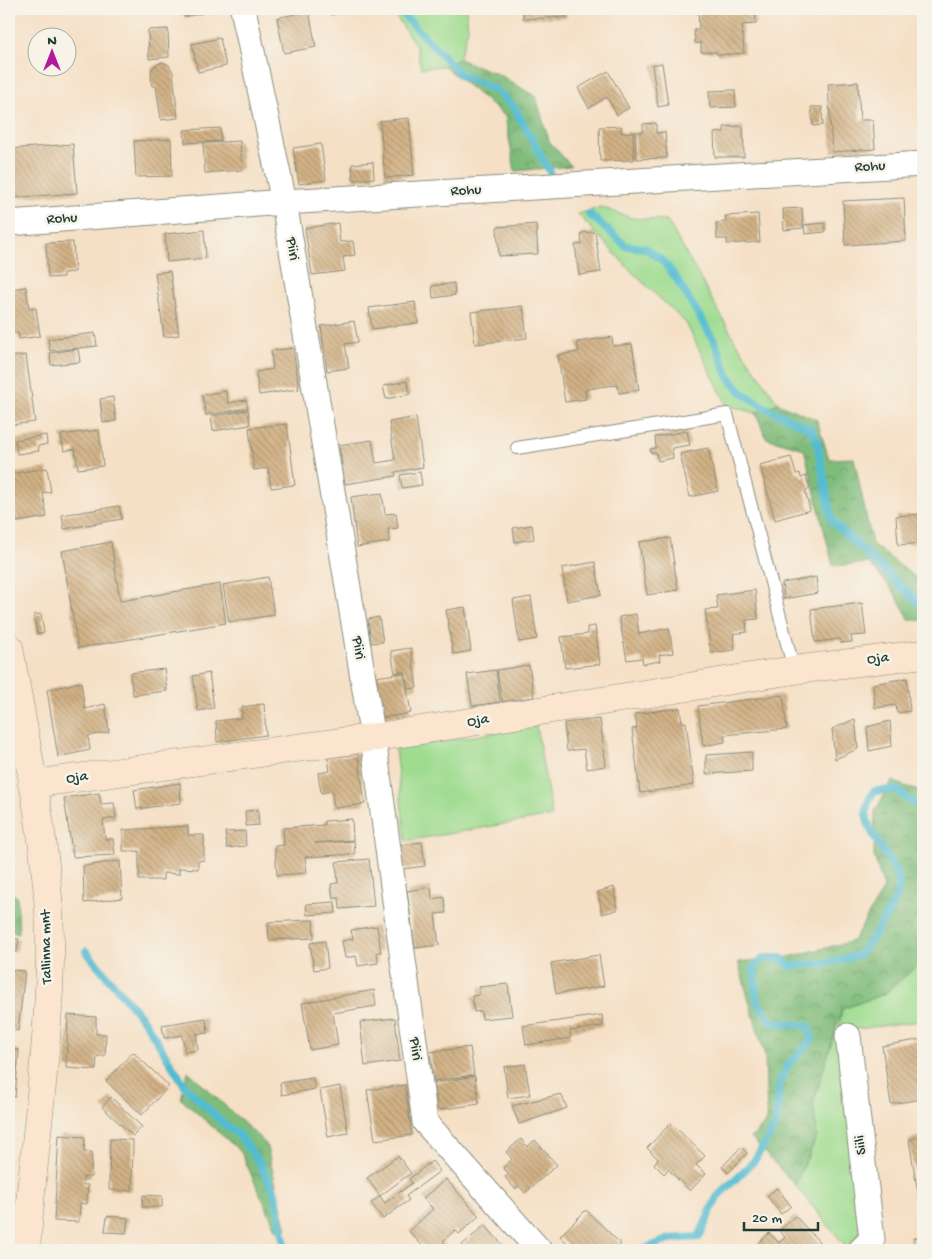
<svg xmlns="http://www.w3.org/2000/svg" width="932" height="1259" font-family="'Gochi Hand',sans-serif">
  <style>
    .green { fill: #9fdc90; stroke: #5f8c62 }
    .forest { fill: url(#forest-crowns); stroke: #4f7c57 }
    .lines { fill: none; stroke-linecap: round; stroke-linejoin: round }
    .stream { stroke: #53bcd0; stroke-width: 8 }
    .building { fill: url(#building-back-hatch) }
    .lane-casing { stroke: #8a8e7d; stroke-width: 14 }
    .street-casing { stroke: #8a8e7d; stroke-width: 27 }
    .secondary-casing { stroke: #8a8e7d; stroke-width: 29 }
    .lane { stroke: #fff; stroke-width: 12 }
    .street { stroke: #fff; stroke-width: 25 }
    .secondary { stroke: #fbe5cf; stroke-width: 28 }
    .labels { text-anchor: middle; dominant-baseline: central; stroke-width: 5; stroke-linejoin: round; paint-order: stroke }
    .street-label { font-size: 15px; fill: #1f3d34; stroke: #f7f3e8 }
  </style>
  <defs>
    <pattern id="forest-crowns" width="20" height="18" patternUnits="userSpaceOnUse" patternTransform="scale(1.25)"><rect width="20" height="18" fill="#7fbc7a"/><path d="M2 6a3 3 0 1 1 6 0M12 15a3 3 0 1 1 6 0" fill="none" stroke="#679a65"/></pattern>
    <pattern id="building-back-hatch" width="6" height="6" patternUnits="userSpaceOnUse" patternTransform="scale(1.25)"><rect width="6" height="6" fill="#d3b286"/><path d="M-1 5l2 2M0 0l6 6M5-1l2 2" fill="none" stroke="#ab926e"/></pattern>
  </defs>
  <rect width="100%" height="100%" fill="#f7f3e8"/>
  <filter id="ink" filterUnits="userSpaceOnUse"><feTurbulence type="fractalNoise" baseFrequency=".02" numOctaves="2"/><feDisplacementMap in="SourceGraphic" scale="10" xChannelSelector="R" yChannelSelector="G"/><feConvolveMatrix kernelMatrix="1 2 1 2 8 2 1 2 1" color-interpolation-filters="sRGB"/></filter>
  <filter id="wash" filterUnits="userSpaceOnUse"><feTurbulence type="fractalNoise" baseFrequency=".0096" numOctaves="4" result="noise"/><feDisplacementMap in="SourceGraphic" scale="20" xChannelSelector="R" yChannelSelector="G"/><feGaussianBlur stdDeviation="1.12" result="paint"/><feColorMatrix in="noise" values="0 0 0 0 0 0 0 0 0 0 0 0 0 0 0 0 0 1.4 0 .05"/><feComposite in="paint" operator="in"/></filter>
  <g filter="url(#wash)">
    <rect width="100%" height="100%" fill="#f5e0c6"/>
    <g class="green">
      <path d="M 391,9 L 466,9 L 468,29 L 459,59 L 444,66 L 421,68 L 416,46 Z"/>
      <path d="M 601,207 L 631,218 L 667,220 L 736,342 L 778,403 L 756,413 L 727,405 L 686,323 L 631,271 L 578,214 Z"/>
      <path d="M 536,726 L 552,816 L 406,841 L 395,749 Z"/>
      <path d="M 923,961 L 923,1021 L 839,1031 L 862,1230 L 847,1248 L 795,1185 L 817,1136 L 813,1103 L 833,1037 L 839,1030 L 842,1009 L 884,994 Z"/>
    </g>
    <g class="forest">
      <path d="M 459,59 L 500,75 L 536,97 L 549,141 L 571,166 L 515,171 L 505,116 L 444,66 Z"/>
      <path d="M 778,403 L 817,420 L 829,459 L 854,458 L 872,544 L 915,577 L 923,578 L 923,620 L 910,620 L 894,592 L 869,563 L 833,566 L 804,449 L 766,438 L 756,413 Z"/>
      <path d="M 892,781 L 923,793 L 923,961 L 884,994 L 842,1009 L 813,1103 L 817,1136 L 795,1185 L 751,1138 L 767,1121 L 765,1056 L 738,962 L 789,957 L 853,941 L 884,888 L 874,856 L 875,811 Z"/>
      <path d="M 9,891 L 17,897 L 19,933 L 9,930 Z"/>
      <path d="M 188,1071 L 266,1144 L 287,1229 L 277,1231 L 241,1152 L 181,1099 Z"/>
    </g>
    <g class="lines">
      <g class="stream">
        <path d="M 398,9 L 462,76 L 496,90 L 514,107 L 550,172"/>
        <path d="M 589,214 L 626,246 L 645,248 L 663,261 L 676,278 L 715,342 L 728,376 L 741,392 L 766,408 L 811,429 L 817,442 L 832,521 L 923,607"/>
        <path d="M 86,951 L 145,1022 L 185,1086 L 224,1124 L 239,1135 L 259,1162 L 275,1193 L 285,1245 L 289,1250"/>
        <path d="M 642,1250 L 670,1239 L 699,1237 L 717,1197 L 754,1161 L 776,1125 L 779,1086 L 787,1066 L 812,1040 L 808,1026 L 771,1022 L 757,1001 L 754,967 L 764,958 L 781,958 L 789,966 C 812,965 835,963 857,955 C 866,951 896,902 898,891 C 899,888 898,880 897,876 C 887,847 851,823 874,791 L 897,790 L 910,801 L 923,806"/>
      </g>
    </g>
    <g id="blocks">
      <g class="building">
        <path d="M 183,9 L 218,9 L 218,10 L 184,17 Z"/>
        <path d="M 329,9 L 348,9 L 349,11 L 331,15 Z"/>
        <path d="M 523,9 L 566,9 L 567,17 L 523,19 Z"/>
        <path d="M 698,9 L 755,9 L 756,24 L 742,25 L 744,53 L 717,55 L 717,52 L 701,52 L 701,43 L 695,43 L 694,29 L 699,29 Z"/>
        <path d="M 309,11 L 316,47 L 284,53 L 277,18 Z"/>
        <path d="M 168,29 L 169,57 L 149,59 L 148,30 Z"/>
        <path d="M 220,38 L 226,66 L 198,72 L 192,44 Z"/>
        <path d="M 162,62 L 169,65 L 173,72 L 178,118 L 161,120 L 156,86 L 152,86 L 151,75 L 152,68 Z"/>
        <path d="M 662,63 L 668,105 L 658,107 L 652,65 Z"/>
        <path d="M 608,71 L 629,108 L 617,115 L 607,97 L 589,108 L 578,88 Z"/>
        <path d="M 858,82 L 860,120 L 873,120 L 875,149 L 832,152 L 828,84 Z"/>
        <path d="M 735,90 L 736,107 L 710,108 L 709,91 Z"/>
        <path d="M 811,107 L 822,107 L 823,125 L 813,126 Z"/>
        <path d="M 409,118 L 414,175 L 385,178 L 380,121 Z"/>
        <path d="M 656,123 L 656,133 L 665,132 L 667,158 L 636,159 L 635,132 L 643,132 L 643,124 Z"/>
        <path d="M 621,126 L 621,133 L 633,132 L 634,160 L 600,161 L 599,127 Z"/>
        <path d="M 743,126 L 744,157 L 715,157 L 714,133 L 724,132 L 724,127 Z"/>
        <path d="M 220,128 L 221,141 L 185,143 L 184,130 Z"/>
        <path d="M 171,139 L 172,176 L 136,177 L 134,141 Z"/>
        <path d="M 240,141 L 242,170 L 205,173 L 203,143 Z"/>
        <path d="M 73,144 L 77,193 L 9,198 L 9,149 Z"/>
        <path d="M 321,144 L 326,180 L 299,184 L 293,148 Z"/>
        <path d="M 373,162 L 374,178 L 353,180 L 352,164 Z"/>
        <path d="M 904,198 L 906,241 L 845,245 L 843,201 Z"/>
        <path d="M 802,208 L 803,228 L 784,230 L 783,209 Z"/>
        <path d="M 758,214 L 760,242 L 727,244 L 727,239 L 717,239 L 716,223 L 726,222 L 725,216 Z"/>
        <path d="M 338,223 L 340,242 L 353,241 L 355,255 L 343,257 L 345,271 L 312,275 L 305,228 Z"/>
        <path d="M 825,223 L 825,232 L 805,234 L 804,225 Z"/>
        <path d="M 536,224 L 538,254 L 499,256 L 497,227 Z"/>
        <path d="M 204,230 L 206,258 L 167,262 L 165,234 Z"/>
        <path d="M 595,232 L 601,272 L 579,275 L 575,245 L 582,244 L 581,233 Z"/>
        <path d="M 73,242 L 75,272 L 63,273 L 63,277 L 48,278 L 46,243 Z"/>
        <path d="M 170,271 L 179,335 L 164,337 L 155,273 Z"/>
        <path d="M 454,283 L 455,295 L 433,298 L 432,286 Z"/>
        <path d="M 26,287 L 29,309 L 36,308 L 40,336 L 19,339 L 18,333 L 9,334 L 9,289 Z"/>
        <path d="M 415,302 L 418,323 L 372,329 L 369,308 Z"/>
        <path d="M 523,306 L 527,338 L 475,344 L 471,312 Z"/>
        <path d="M 354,321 L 358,342 L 345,344 L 349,368 L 327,371 L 321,326 Z"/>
        <path d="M 95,333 L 97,346 L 50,351 L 48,339 Z"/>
        <path d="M 612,337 L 613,346 L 632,344 L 639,390 L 619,393 L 617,385 L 599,387 L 585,390 L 586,399 L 565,402 L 558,355 L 579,352 L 577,342 Z"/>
        <path d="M 293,348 L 299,389 L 259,395 L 256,372 L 273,369 L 271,351 Z"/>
        <path d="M 78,349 L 80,362 L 51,365 L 50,353 Z"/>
        <path d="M 26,355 L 35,422 L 10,425 L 9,357 Z"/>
        <path d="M 407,381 L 410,394 L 386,399 L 383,386 Z"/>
        <path d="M 226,391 L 228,403 L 246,400 L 248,408 L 206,415 L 202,395 Z"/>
        <path d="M 113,397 L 116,421 L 103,423 L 100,399 Z"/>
        <path d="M 248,410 L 250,425 L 213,431 L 211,416 Z"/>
        <path d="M 416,417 L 423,467 L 395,472 L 396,476 L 345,484 L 339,445 L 372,440 L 376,463 L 395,460 L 389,422 Z"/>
        <path d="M 287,424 L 295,485 L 271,488 L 268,468 L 254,470 L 249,428 Z"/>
        <path d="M 99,430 L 103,466 L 78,469 L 75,449 L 64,451 L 61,435 Z"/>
        <path d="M 687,431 L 690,445 L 672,448 L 673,458 L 658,461 L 656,453 L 651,453 L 650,449 L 656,448 L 655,437 Z"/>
        <path d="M 46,435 L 47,444 L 38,446 L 39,451 L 17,454 L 15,440 Z"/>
        <path d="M 708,448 L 718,491 L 690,497 L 680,454 Z"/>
        <path d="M 791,457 L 796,474 L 800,473 L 801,478 L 806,476 L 810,489 L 805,491 L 810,510 L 775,520 L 760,465 Z"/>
        <path d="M 47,468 L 51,492 L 43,493 L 47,517 L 17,522 L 10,474 Z"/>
        <path d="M 420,472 L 422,485 L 402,488 L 400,475 Z"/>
        <path d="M 382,493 L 385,514 L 396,513 L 398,528 L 388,529 L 389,542 L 357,547 L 351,497 Z"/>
        <path d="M 119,506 L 122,519 L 64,529 L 62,515 Z"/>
        <path d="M 923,514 L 923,543 L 898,545 L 896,516 Z"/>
        <path d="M 532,525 L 534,539 L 515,542 L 513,528 Z"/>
        <path d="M 670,538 L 678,590 L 647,595 L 639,542 Z"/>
        <path d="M 111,542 L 120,601 L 220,584 L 226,623 L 78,648 L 62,551 Z"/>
        <path d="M 595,562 L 601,595 L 567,601 L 562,568 Z"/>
        <path d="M 268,577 L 274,615 L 229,622 L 223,585 Z"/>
        <path d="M 816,577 L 818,593 L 784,599 L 782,583 Z"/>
        <path d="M 755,590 L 758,619 L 746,620 L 747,632 L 733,634 L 735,650 L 711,653 L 705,610 L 718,609 L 716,595 Z"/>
        <path d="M 531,597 L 537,639 L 519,642 L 513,600 Z"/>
        <path d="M 862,603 L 866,635 L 851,636 L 852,642 L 841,643 L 840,639 L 815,642 L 811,609 Z"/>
        <path d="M 465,607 L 471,651 L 453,654 L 446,610 Z"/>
        <path d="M 41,614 L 44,633 L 37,634 L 34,615 Z"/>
        <path d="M 636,614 L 639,634 L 669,628 L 673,653 L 659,655 L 660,661 L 643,664 L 642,658 L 627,660 L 619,617 Z"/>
        <path d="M 379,617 L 383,642 L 371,643 L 368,619 Z"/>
        <path d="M 595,626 L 600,664 L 565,668 L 561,637 L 588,634 L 587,627 Z"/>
        <path d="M 411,648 L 417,688 L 408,689 L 405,671 L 395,673 L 391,651 Z"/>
        <path d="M 529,665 L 534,697 L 502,702 L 497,670 Z"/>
        <path d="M 164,669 L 167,691 L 133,695 L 130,673 Z"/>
        <path d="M 496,670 L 500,702 L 472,706 L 467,674 Z"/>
        <path d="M 209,673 L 214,708 L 198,711 L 193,676 Z"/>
        <path d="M 404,673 L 411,713 L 381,718 L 375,677 Z"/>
        <path d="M 907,678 L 910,711 L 897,713 L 896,705 L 875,708 L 873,684 Z"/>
        <path d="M 81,682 L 85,709 L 105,704 L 109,732 L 88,736 L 90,750 L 58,757 L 47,690 Z"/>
        <path d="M 783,695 L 787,729 L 724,735 L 725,742 L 703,746 L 698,706 Z"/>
        <path d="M 264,704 L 266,735 L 217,742 L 216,721 L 242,718 L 242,707 Z"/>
        <path d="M 680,708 L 682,723 L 686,722 L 694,785 L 640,793 L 632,729 L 637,728 L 635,714 Z"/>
        <path d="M 600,719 L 606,766 L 587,769 L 584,749 L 567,751 L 564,723 Z"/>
        <path d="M 855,719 L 858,749 L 835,759 L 832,729 Z"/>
        <path d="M 890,721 L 892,746 L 869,751 L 867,727 Z"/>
        <path d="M 752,752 L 752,771 L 706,774 L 706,755 Z"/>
        <path d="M 358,754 L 365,804 L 334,808 L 332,791 L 321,793 L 318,773 L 330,771 L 328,758 Z"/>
        <path d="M 180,783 L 181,803 L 137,809 L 134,790 Z"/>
        <path d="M 99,793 L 101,804 L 114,803 L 116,818 L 103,820 L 105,839 L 113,839 L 115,855 L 73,857 L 64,798 Z"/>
        <path d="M 258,810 L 259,825 L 246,826 L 245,811 Z"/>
        <path d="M 352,819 L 353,840 L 315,843 L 354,841 L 355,854 L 305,857 L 307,873 L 277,875 L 275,846 L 284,845 L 283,828 L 324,825 L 324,821 Z"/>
        <path d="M 188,826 L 188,835 L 204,835 L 204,860 L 198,861 L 198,869 L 179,868 L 179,874 L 163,873 L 163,880 L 139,880 L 139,851 L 123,851 L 123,830 Z"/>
        <path d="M 245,831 L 246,846 L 227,848 L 225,832 Z"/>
        <path d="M 422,842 L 425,866 L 403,869 L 400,845 Z"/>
        <path d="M 369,859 L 374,906 L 340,909 L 339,898 L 333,898 L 331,884 L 338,883 L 336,862 Z"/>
        <path d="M 120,861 L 122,898 L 84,903 L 83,866 Z"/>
        <path d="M 431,887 L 432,899 L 444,897 L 446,913 L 435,914 L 439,945 L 415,948 L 407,891 Z"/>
        <path d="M 614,887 L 617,910 L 602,914 L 598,892 Z"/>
        <path d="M 335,902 L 336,913 L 307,915 L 306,904 Z"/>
        <path d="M 313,920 L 314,938 L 269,940 L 268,922 Z"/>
        <path d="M 377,926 L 381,952 L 377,952 L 378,963 L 358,966 L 356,956 L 345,958 L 342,941 L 353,939 L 351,930 Z"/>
        <path d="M 9,938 L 19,939 L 17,952 L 9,950 Z"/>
        <path d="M 325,941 L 328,968 L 314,970 L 310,943 Z"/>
        <path d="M 599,955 L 604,986 L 556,994 L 551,963 Z"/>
        <path d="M 9,970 L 25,971 L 18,1031 L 9,1030 Z"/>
        <path d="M 508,984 L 512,1016 L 482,1019 L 481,1011 L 474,1012 L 472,996 L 479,995 L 479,987 Z"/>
        <path d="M 374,990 L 376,1006 L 333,1013 L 338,1045 L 310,1050 L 302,1003 Z"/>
        <path d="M 68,1015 L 96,1017 L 96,1034 L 106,1034 L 105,1056 L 97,1056 L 96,1070 L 66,1068 Z"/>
        <path d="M 602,1015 L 603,1026 L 570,1031 L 571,1038 L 526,1045 L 523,1026 Z"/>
        <path d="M 206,1018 L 208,1033 L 196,1034 L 198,1050 L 185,1052 L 182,1035 L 164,1038 L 162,1025 Z"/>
        <path d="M 395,1018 L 400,1061 L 365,1066 L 360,1022 Z"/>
        <path d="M 923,1039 L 923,1058 L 920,1058 L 923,1079 L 923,1099 L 891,1104 L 882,1046 Z"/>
        <path d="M 470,1047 L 474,1075 L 434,1081 L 430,1052 Z"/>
        <path d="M 9,1049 L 19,1050 L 15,1097 L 9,1096 Z"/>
        <path d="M 133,1052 L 169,1086 L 142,1115 L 106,1081 Z"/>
        <path d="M 525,1064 L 530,1095 L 508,1098 L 504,1067 Z"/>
        <path d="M 475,1076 L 479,1104 L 438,1110 L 434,1083 Z"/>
        <path d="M 313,1078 L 315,1089 L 282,1095 L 280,1083 Z"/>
        <path d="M 405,1085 L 412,1135 L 375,1140 L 367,1090 Z"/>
        <path d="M 340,1086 L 348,1133 L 328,1137 L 320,1090 Z"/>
        <path d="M 561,1094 L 567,1108 L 519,1124 L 512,1106 Z"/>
        <path d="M 111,1097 L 142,1127 L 133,1136 L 102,1107 Z"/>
        <path d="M 671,1123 L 705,1156 L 696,1165 L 706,1174 L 690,1191 L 668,1169 L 664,1174 L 654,1164 L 658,1159 L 647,1148 Z"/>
        <path d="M 59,1135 L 85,1137 L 84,1152 L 92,1152 L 91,1177 L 83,1177 L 83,1185 L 88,1185 L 87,1204 L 80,1203 L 79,1222 L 54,1221 Z"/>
        <path d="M 923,1135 L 923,1197 L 919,1199 L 909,1140 Z"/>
        <path d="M 110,1139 L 133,1140 L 132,1191 L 109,1190 Z"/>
        <path d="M 521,1139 L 527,1147 L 535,1140 L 557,1165 L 525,1193 L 519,1186 L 515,1189 L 505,1177 L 509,1174 L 503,1168 L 512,1159 L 506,1152 Z"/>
        <path d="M 741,1147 L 747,1153 L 728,1173 L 722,1167 Z"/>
        <path d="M 398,1156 L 411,1173 L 380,1196 L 367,1178 Z"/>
        <path d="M 432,1161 L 440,1171 L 406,1196 L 409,1200 L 383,1219 L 371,1203 L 380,1196 L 385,1203 L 412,1183 L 409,1179 Z"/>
        <path d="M 446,1179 L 479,1216 L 459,1234 L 455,1230 L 443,1241 L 447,1246 L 443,1250 L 426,1250 L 409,1231 L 433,1209 L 423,1198 Z"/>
        <path d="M 777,1188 L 791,1206 L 781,1214 L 767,1196 Z"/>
        <path d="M 143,1195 L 162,1196 L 162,1207 L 142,1207 Z"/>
        <path d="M 586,1210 L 621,1244 L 615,1250 L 568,1250 L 571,1247 L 560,1236 Z"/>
        <path d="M 107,1216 L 128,1218 L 126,1233 L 105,1232 Z"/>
        <path d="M 795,1216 L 825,1248 L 823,1250 L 751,1250 L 769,1233 L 779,1243 L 785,1237 L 779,1231 Z"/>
        <path d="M 485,1225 L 507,1250 L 466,1250 L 462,1245 Z"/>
        <path d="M 923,1237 L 923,1250 L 914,1250 L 913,1238 Z"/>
        <path d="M 207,1245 L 207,1250 L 160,1250 L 160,1249 Z"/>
      </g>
    </g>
  </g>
  <g filter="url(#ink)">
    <use href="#blocks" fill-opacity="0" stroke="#8a8e7d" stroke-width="1"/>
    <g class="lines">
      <g class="lane-casing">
        <path id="lane" d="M 517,448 L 727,414 L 794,670"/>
      </g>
      <g class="street-casing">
        <g id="street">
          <path d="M 243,9 L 284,202 L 373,738 L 425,1122 L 539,1250"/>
          <path d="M 9,223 L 284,202 L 923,164"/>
          <path d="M 848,1036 L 872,1239 L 861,1250"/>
        </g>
      </g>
      <g class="secondary-casing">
        <g id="secondary">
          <path d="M 9,647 C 26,748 52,858 50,961 C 48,1058 33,1154 26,1250"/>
          <path d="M 32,784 L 384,736 L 794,670 L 923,654"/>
        </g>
      </g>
      <use href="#lane" class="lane"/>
      <use href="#street" class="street"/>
      <use href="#secondary" class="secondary"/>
    </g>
  </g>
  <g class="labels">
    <g class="street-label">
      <text transform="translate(870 167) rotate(-3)">Rohu</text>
      <text transform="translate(466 191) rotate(-3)">Rohu</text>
      <text transform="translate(62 219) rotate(-4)">Rohu</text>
      <text transform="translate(292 249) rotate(81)">Piiri</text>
      <text transform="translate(358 648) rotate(81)">Piiri</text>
      <text transform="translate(878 659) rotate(-7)">Oja</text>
      <text transform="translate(478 721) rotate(-9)">Oja</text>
      <text transform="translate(77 778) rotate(-8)">Oja</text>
      <text transform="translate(47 947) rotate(-91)">Tallinna mnt</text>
      <text transform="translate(415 1049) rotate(82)">Piiri</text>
      <text transform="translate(861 1145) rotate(-97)">Siili</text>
    </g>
  </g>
  <rect width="932" height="1259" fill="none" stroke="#f7f3e8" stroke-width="30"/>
  <g transform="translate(52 52)"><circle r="24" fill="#f7f3e8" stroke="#a1aaa0"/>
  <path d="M0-4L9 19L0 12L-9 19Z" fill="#b5179e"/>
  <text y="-8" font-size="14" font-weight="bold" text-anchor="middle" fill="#1f3d34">N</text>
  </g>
  <path d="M744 1222v8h74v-8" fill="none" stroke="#1f3d34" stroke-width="2.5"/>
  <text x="752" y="1222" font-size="15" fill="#1f3d34" stroke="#f7f3e8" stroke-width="4" paint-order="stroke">20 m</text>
</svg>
